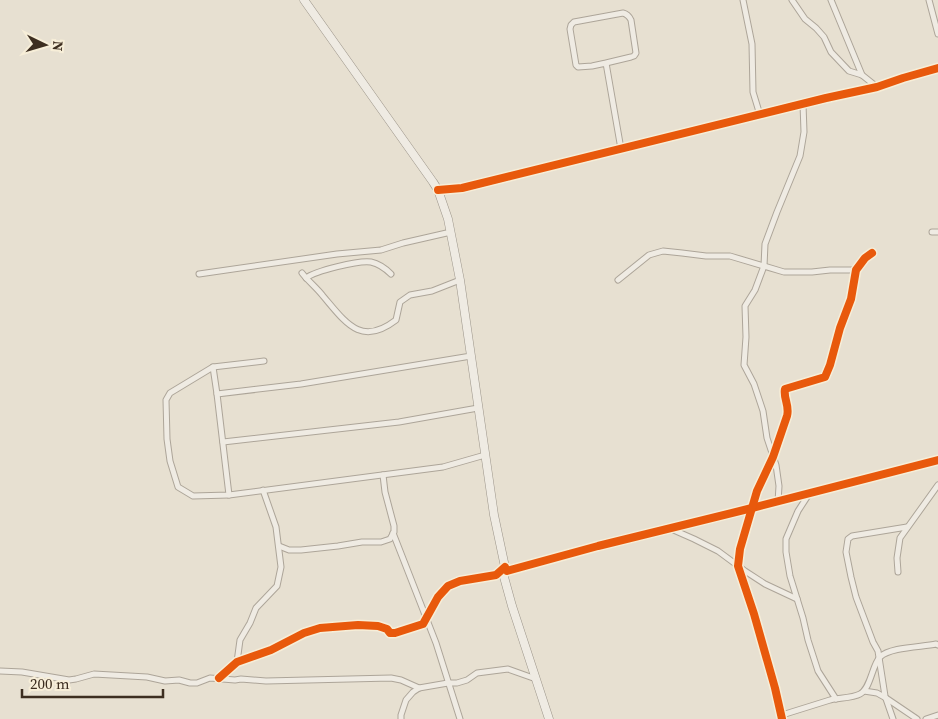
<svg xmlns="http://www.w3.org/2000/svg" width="938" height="719" font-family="'Source Serif 4',serif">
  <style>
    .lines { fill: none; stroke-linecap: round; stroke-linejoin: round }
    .street-casing { stroke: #ada599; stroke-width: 7 }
    .secondary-casing { stroke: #9c958a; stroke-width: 9 }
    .street { stroke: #efebe3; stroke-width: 5 }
    .secondary { stroke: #efebe3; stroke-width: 8 }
    .cycleway-casing { stroke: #f7eed8; stroke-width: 11 }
    .cycleway { stroke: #e8590c; stroke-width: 8 }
  </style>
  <rect width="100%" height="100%" fill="#e7e0d1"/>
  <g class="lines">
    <g class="street-casing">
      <g id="street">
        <path d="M 743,0 L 752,44 L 753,92 L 760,115"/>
        <path d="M 792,0 L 805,19 L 816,28 L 824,37 L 831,52 L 849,71 L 862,75 L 877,87"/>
        <path d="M 831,0 L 862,75"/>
        <path d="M 929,0 L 938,34"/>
        <path d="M 606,63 L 631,57 L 634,56 L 636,53 L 631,20 C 629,16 627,14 623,13 L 574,22 L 571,25 L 570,29 L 576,65 L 578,67 L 592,66 L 606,63 L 621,149"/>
        <path d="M 438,190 L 462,188 L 826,98 L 877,87 L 903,78 L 938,68"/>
        <path d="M 932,232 L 938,232"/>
        <path d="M 302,273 C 308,281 317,288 323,296 C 346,323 361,347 396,320 L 400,302 L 410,295 L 432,291 L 460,280"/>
        <path d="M 199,274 L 337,254 L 381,250 L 403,243 L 451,232"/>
        <path d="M 306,278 C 315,271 359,260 371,262 C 380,264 385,268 391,274"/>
        <path d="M 618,280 L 649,255 L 663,251 L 682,253 L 706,256 L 730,256 L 784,272 L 812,272 L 830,270 L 856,270"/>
        <path d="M 264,361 L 213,367 L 170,393 L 166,400 L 167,439 L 170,461 L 178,487 L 193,496 L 229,495 L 443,467 L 485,455"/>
        <path d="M 213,367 L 217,394 L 301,384 L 471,356"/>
        <path d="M 217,394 L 229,495"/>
        <path d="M 223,442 L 399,422 L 478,408"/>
        <path d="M 809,494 L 798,511 L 786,539 L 786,552 L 790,576 L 803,618 L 808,640 L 818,671 L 836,699"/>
        <path d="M 778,502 L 779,486 L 776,465 L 767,438 L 763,411 L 754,384 L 744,365 L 746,337 L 745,306 L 755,290 L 764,266 L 765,244 L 777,212 L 800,156 L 804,132 L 803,104"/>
        <path d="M 669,528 L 694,539 L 718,551 L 745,571 L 765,584 L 797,599"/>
        <path d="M 393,533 L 436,643 L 460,719"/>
        <path d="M 279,546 L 289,550 L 301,550 L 338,546 L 362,542 L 381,542 L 390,539 L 394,532 L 394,526 L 385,492 L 383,475"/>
        <path d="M 898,572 L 897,558 L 900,538 L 938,485"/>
        <path d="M 237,662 L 240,640 L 250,623 L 256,608 L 277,586 L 281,567 L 276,527 L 263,490"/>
        <path d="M 0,671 L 22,672 L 69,680 L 76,679 L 94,674 L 147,677 L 165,681 L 179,680 L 190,683 L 197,683 L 210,678 L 235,680 L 241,679 L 266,681 L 391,678 L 401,680 L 419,688"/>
        <path d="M 219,678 L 237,662 L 271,650 L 304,633 L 320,628 L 358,625 L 378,626 L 387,629 L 390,633 L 395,633 L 423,624 L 438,597 L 448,586 L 460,581 L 496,575 L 505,567 L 507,571 L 598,546 L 752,508 L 938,460"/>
        <path d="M 864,691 L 877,693 L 886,698 L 917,719"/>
        <path d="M 782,715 C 798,710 814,705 830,700 C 838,698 853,698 860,694 C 871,688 872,665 880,657 C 890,647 922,647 936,644 L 938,645"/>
        <path d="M 401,719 L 401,715 L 406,700 L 413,692 L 419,688 L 448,683 L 457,683 L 467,680 L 477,673 L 508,669 L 536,679"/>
        <path d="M 782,719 L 775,688 L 754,614 L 738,566 L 740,549 L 752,508 L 757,491 L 773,457 L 787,416 C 790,406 783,398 785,389 L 825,377 L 830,365 L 840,328 L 851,299 L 856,270 L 865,258 L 872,253"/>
        <path d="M 893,719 L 885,696 L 878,651 L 873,642 L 856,597 L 851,577 L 846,552 L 848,539 L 852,536 L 907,527"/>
        <path d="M 926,719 L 938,715"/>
      </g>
    </g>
    <g class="secondary-casing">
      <path id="secondary" d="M 304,0 L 433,182 L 438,190 L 448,219 L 460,280 L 494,515 L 505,567 L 504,577 L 512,606 L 549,719"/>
    </g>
    <use href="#street" class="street"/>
    <use href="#secondary" class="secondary"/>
    <g class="cycleway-casing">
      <g id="cycleway">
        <path d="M 438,190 L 462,188 L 826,98 L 877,87 L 903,78 L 938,68"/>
        <path d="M 219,678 L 237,662 L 271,650 L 304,633 L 320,628 L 358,625 L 378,626 L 387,629 L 390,633 L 395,633 L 423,624 L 438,597 L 448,586 L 460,581 L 496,575 L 505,567 L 507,571 L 598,546 L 752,508 L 938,460"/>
        <path d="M 782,719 L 775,688 L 754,614 L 738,566 L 740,549 L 752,508 L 757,491 L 773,457 L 787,416 C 790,406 783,398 785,389 L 825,377 L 830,365 L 840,328 L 851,299 L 856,270 L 865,258 L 872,253"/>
      </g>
    </g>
    <use href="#cycleway" class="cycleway"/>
  </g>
  <g transform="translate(45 45) rotate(95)" stroke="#f7eed8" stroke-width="4" paint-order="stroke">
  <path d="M0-4L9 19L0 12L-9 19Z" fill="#3d2e20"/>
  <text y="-8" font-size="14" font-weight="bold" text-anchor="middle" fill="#3d2e20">N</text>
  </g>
  <path d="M22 689v8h141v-8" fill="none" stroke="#3d2e20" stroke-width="2.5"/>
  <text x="30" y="689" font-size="15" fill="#3d2e20" stroke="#f7eed8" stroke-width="4" paint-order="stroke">200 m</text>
</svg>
